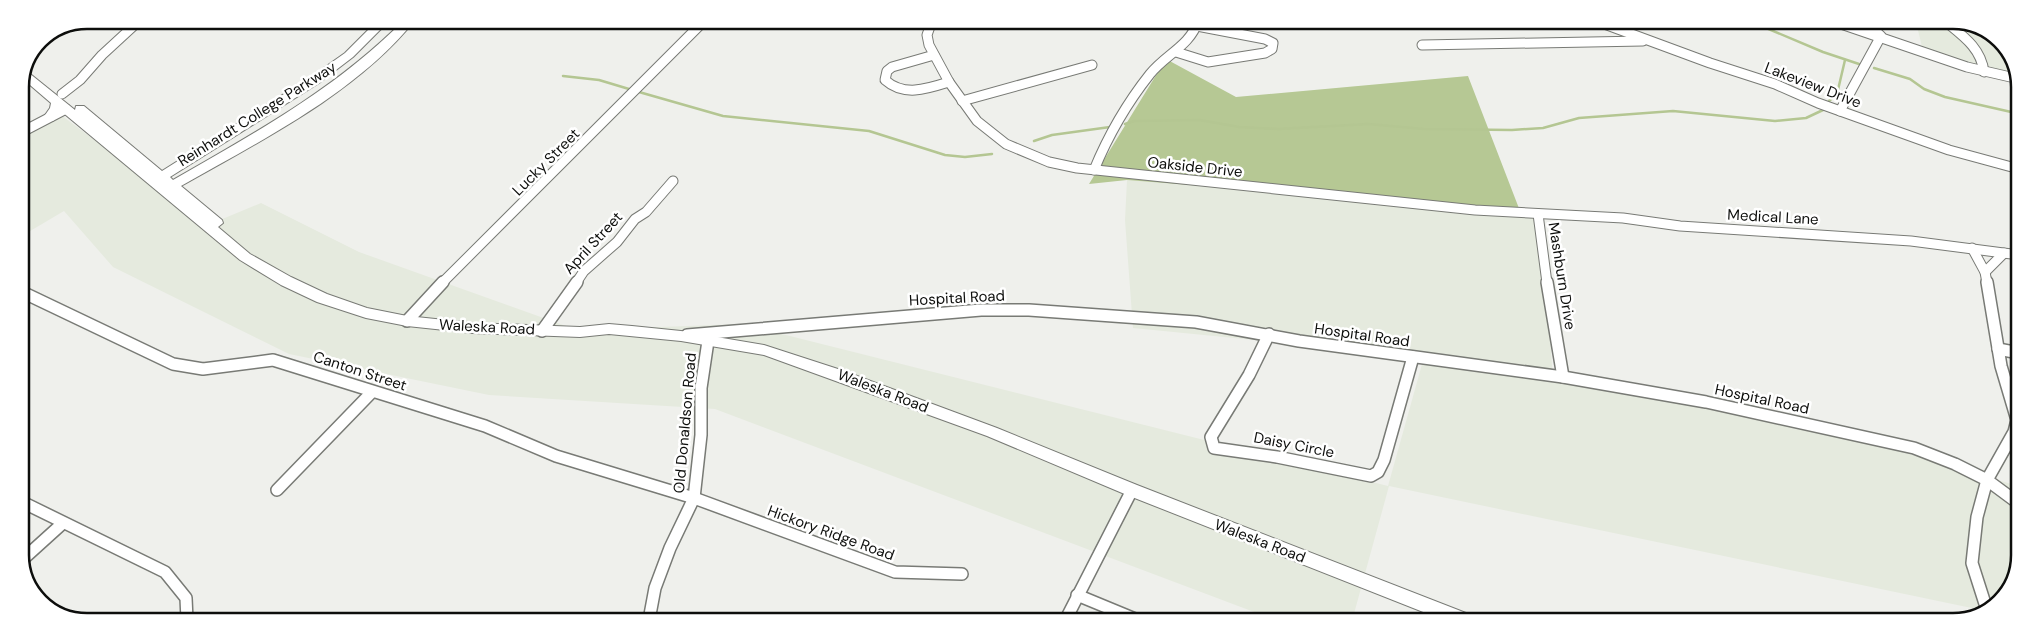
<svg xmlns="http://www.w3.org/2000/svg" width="2040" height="642" font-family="'DM Sans',sans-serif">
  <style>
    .built { fill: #e5eade }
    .forest { fill: #b6c894 }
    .water { fill: #b4c692 }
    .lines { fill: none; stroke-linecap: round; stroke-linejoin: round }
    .stream { stroke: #b4c692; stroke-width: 2.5 }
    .street-far1-casing { stroke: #787a75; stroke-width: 11 }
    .street-casing { stroke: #787a75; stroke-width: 14 }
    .secondary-casing { stroke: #787a75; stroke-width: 2 }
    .street-far1 { stroke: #fff; stroke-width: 9 }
    .street { stroke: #fff; stroke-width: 11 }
    .secondary { fill: #fff; fill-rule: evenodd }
    .labels { text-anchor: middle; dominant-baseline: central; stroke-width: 5; stroke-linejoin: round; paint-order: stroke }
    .street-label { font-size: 15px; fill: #0d0e0c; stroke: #fff }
    .rim { fill: none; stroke: #0d0e0c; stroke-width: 2.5 }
  </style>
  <rect width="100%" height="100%" fill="#eff0ec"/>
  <g class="built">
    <path d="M 1916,22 L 1970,22 L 2004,43 L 2018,78 L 1923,51 Z"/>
    <path d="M 61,115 L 208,225 L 261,203 L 359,252 L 577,330 L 742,324 L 1388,486 L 1424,357 L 1133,328 L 1125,220 L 1127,180 L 1542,213 L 1553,381 L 1772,417 L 1906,453 L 2018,486 L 2018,572 L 1994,608 L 1986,611 L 1389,486 L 1352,621 L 1278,621 L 715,409 L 489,395 L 289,354 L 113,267 L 64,211 L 20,237 L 20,138 Z"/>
  </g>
  <path class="forest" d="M 1166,59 L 1236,97 L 1468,76 L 1520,211 L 1127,180 L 1089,184 Z"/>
  <path class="water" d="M 324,20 L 348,20 L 331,29 L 313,30 Z"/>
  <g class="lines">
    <g class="stream">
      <path d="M 1752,22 L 1823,52 L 1859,64"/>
      <path d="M 1874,68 L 1910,79 L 1924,89 L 1945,97 L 2020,114"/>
      <path d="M 563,76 L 599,80 L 629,89"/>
      <path d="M 639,92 L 723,116 L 869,131 L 945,155 L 965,157 L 992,154"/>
      <path d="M 1829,101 L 1837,94 L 1845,60"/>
      <path d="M 1125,124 L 1134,121 L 1200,120 L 1239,127 L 1278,129 L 1368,124 L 1424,129 L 1512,130 L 1543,128 L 1579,118 L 1673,111 L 1775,121 L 1806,118 L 1823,110"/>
      <path d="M 1034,141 L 1052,135 L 1110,127"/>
    </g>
    <g class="street-far1-casing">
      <g id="street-far1">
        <path d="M 932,21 L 927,35 L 929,45 L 949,82 L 977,121 L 1006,144 L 1049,162 L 1077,168 L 1475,210 L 1623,218 L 1680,226 L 1911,241 L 2019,255"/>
        <path d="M 1599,22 L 1710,63 L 1775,84 L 1818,103 L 1949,150 L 2019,169"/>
        <path d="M 1835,22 L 1967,67 L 2019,79"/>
        <path d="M 1946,22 C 1963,36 1981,48 1984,72"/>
        <path d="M 1422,45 L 1643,41"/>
        <path d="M 1176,52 L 1208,62 L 1265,53 L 1272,49 L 1273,43 L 1265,39 L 1197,26"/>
        <path d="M 934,55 L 892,67 L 887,71 L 885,80 C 904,97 927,89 949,82"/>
        <path d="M 62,94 L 80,80 L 102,55 L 140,20"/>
        <path d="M 962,101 L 1092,65"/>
        <path d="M 1840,111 L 1881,36 L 1866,22"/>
        <path d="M 20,133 L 66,109"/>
        <path d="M 1094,170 C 1108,136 1127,103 1150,74 C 1166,54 1190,46 1198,21"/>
        <path d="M 1538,214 L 1547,283"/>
        <path d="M 1972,248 L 1985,272 L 1987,283"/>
        <path d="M 1985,272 L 2004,253"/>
        <path d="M 442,283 L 704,21"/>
        <path d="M 576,283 L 584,271 L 617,242 L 635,219 L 646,212 L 673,181"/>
      </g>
    </g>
    <g class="street-casing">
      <g id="street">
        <path d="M 1547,282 L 1563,377"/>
        <path d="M 1987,282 L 2001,366 L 2017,420 L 2014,432 L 1987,480 L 1977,517 L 1972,563 L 1987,610"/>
        <path d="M 20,291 L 173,364 L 203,369 L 273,360 L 485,426 L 556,456 L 694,498 L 895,572 L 962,574"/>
        <path d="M 407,321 L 443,282"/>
        <path d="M 542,331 L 577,282"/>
        <path d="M 1269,334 L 1249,375 L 1211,437 L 1214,448 L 1277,457 L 1371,476 L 1378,472 L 1384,460 L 1413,357"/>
        <path d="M 687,335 L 981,310 L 1029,310 L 1196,322 L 1299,341 L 1563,377 L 1706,402 L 1914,448 L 1955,464 L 1987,480 L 2018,503"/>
        <path d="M 1998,349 L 2019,353"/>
        <path d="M 277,490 L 372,392"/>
        <path d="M 20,501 L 165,572 L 186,598 L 187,620"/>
        <path d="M 21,561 L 63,523"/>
        <path d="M 1077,595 L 1140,621"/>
        <path d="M 649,620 L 655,588 L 670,548 L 694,498 L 701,435 L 701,388 L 708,341"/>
        <path d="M 1065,621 L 1132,490"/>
      </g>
    </g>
    <g class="secondary-casing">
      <path id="secondary" d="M 378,20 L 390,20 L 353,57 L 319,83 L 170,177 L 173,180 C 255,133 337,88 404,20 L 415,20 C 357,93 260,141 181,186 L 222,220 L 223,223 L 218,227 L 250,254 L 291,277 L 327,294 L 367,308 L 407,316 L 473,323 L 580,327 L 609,324 L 632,326 L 681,331 L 764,345 L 841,370 L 997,428 L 1137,485 L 1471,615 L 1473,621 L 1446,621 L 1127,495 L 987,436 L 764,355 L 681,341 L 609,334 L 580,337 L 473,333 L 407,326 L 366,318 L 317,302 L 281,285 L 240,260 L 61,111 L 53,121 L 45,121 L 43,118 L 50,108 L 51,103 L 23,79 L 26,72 L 29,73 L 75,110 L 76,106 L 84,106 L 162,171 L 311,77 L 345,53 Z"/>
    </g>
    <use href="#street-far1" class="street-far1"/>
    <use href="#street" class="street"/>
    <use href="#secondary" class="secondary"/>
  </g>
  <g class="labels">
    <g class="street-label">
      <text transform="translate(1813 85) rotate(21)">Lakeview Drive</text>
      <text transform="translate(257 114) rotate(-32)">Reinhardt College Parkway</text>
      <text transform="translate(546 162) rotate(-45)">Lucky Street</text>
      <text transform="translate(1195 167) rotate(6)">Oakside Drive</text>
      <text transform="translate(1773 217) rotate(3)">Medical Lane</text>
      <text transform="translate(593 243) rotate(-47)">April Street</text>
      <text transform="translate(1562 276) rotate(81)">Mashburn Drive</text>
      <text transform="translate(957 298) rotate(-3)">Hospital Road</text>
      <text transform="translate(487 327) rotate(3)">Waleska Road</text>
      <text transform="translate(1362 335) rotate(8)">Hospital Road</text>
      <text transform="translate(360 371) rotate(18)">Canton Street</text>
      <text transform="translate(883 391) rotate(21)">Waleska Road</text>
      <text transform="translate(1762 399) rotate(12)">Hospital Road</text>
      <text transform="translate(685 423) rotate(-85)">Old Donaldson Road</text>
      <text transform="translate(1294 445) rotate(11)">Daisy Circle</text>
      <text transform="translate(831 533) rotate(20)">Hickory Ridge Road</text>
      <text transform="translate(1260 541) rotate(21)">Waleska Road</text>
    </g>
  </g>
  <path d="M0 0H2040V642H0ZM87 29H1953A58 58 0 0 1 2011 87V555A58 58 0 0 1 1953 613H87A58 58 0 0 1 29 555V87A58 58 0 0 1 87 29Z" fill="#fff" fill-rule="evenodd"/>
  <path class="rim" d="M87 29H1953A58 58 0 0 1 2011 87V555A58 58 0 0 1 1953 613H87A58 58 0 0 1 29 555V87A58 58 0 0 1 87 29Z"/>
</svg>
